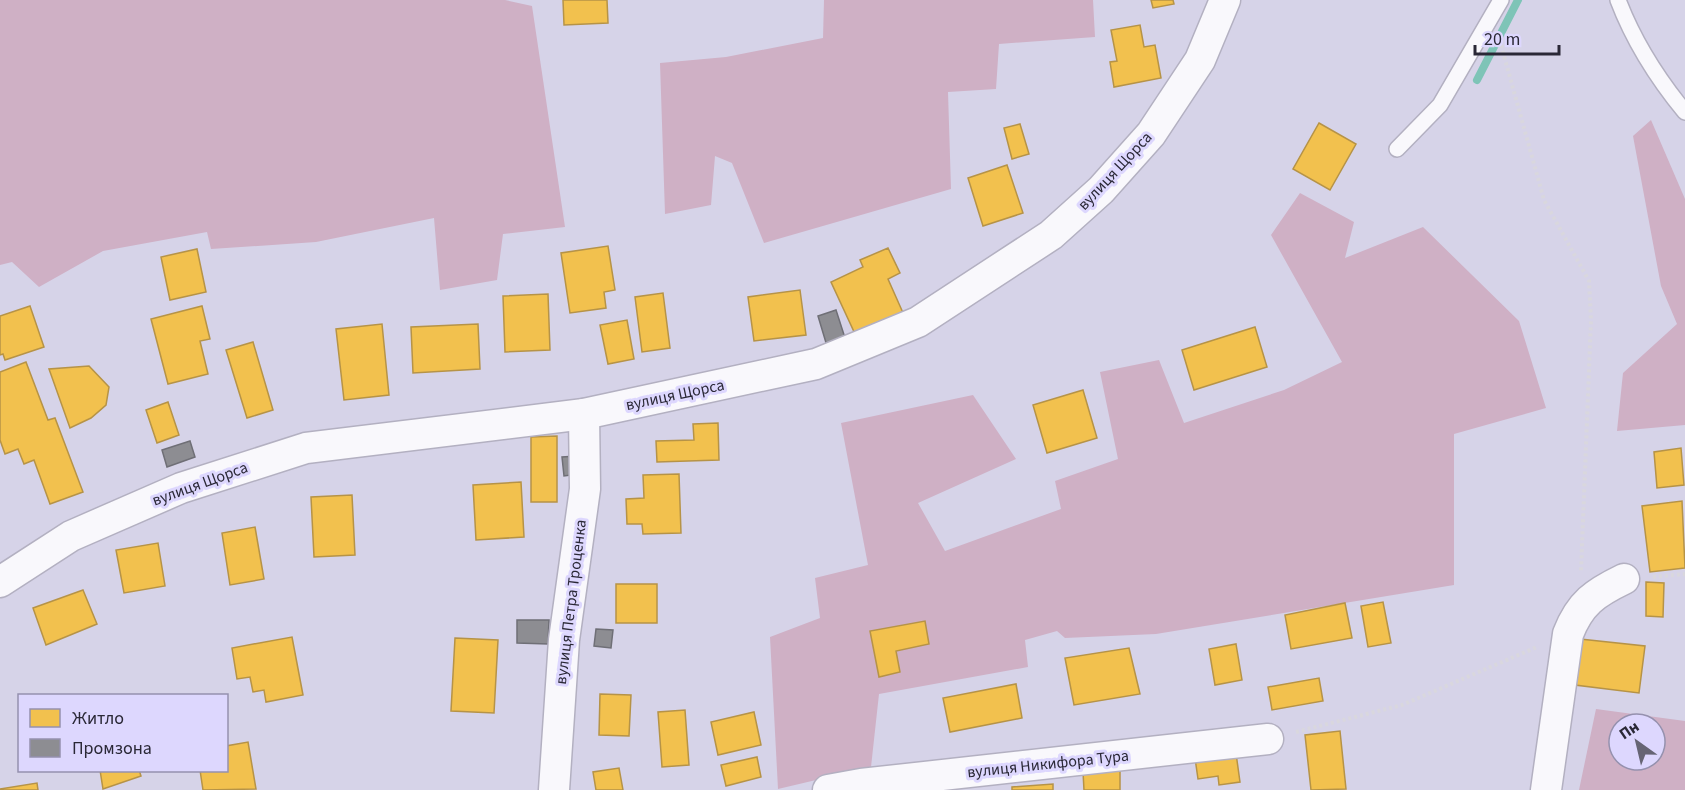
<svg xmlns="http://www.w3.org/2000/svg" width="1685" height="790" font-family="'Source Sans 3',sans-serif">
  <style>
    .green { fill: #cfb0c5; fill-rule: evenodd }
    .homes { fill: #f2c14e; stroke: #b69347; stroke-width: 1.5 }
    .industry { fill: #8d8d92; stroke: #6f6f76; stroke-width: 1.5 }
    .lines { fill: none; stroke-linecap: round; stroke-linejoin: round }
    .stream { stroke: #7ec4b7; stroke-width: 8 }
    .service-casing { stroke: #b3b0c1; stroke-width: 18 }
    .minor-casing { stroke: #b3b0c1; stroke-width: 33 }
    .path { stroke: #d9d7de; stroke-width: 4; stroke-dasharray: 3 3; stroke-linecap: butt }
    .service { stroke: #f9f8fc; stroke-width: 15 }
    .minor { stroke: #f9f8fc; stroke-width: 30 }
    .labels { text-anchor: middle; dominant-baseline: central; stroke-width: 6; stroke-linejoin: round; paint-order: stroke }
    .street-label { font-size: 16px; fill: #2a2836; stroke: #ddd7fe }
  </style>
  <rect width="100%" height="100%" fill="#d6d3e8"/>
  <g class="green">
    <path d="M 0,0 L 505,0 L 532,6 L 565,227 L 503,234 L 497,280 L 440,290 L 434,218 L 316,242 L 211,249 L 207,232 L 103,251 L 39,287 L 12,262 L 0,265 Z"/>
    <path d="M 824,0 L 1093,0 L 1095,37 L 999,44 L 996,89 L 948,92 L 951,189 L 764,243 L 732,163 L 715,156 L 711,205 L 665,214 L 660,63 L 726,57 L 823,38 Z"/>
    <path d="M 1651,120 L 1685,199 L 1685,425 L 1617,431 L 1623,373 L 1677,324 L 1661,286 L 1633,136 Z"/>
    <path d="M 1300,193 L 1354,222 L 1345,258 L 1423,227 L 1519,321 L 1546,408 L 1454,434 L 1454,585 L 1156,634 L 1065,638 L 1057,631 L 1025,640 L 1028,667 L 879,694 L 871,767 L 778,789 L 770,637 L 820,618 L 815,578 L 868,565 L 841,423 L 973,395 L 1016,459 L 918,503 L 945,551 L 1061,509 L 1055,481 L 1118,459 L 1100,372 L 1159,360 L 1184,423 L 1284,390 L 1342,362 L 1271,235 Z"/>
    <path d="M 1596,709 L 1685,721 L 1685,790 L 1579,790 ZM 1619,724 L 1655,724 L 1655,760 L 1619,760 Z"/>
  </g>
  <g class="homes">
    <path d="M 563,0 L 607,0 L 608,23 L 564,25 Z"/>
    <path d="M 1151,0 L 1173,0 L 1174,4 L 1153,8 Z"/>
    <path d="M 1140,25 L 1144,47 L 1155,45 L 1161,78 L 1114,87 L 1110,62 L 1117,61 L 1111,30 Z"/>
    <path d="M 1319,123 L 1356,144 L 1330,190 L 1293,169 Z"/>
    <path d="M 1020,124 L 1029,154 L 1012,159 L 1004,128 Z"/>
    <path d="M 1007,165 L 1023,213 L 983,226 L 968,178 Z"/>
    <path d="M 608,246 L 615,290 L 604,292 L 606,308 L 570,313 L 561,253 Z"/>
    <path d="M 888,248 L 900,273 L 888,279 L 904,315 L 856,336 L 831,282 L 863,267 L 860,260 Z"/>
    <path d="M 197,249 L 206,292 L 170,300 L 161,257 Z"/>
    <path d="M 800,290 L 806,335 L 754,341 L 748,297 Z"/>
    <path d="M 663,293 L 670,348 L 642,352 L 635,297 Z"/>
    <path d="M 548,294 L 550,350 L 505,352 L 503,296 Z"/>
    <path d="M 30,306 L 44,347 L 5,360 L 3,354 L 0,355 L 0,316 Z"/>
    <path d="M 202,306 L 210,339 L 200,341 L 208,374 L 168,384 L 151,319 Z"/>
    <path d="M 627,320 L 634,359 L 608,364 L 600,325 Z"/>
    <path d="M 382,324 L 389,395 L 344,400 L 336,329 Z"/>
    <path d="M 478,324 L 480,369 L 413,373 L 411,327 Z"/>
    <path d="M 1255,327 L 1267,367 L 1194,390 L 1182,350 Z"/>
    <path d="M 253,342 L 273,410 L 247,418 L 226,350 Z"/>
    <path d="M 26,362 L 48,420 L 55,418 L 83,492 L 50,504 L 34,460 L 24,464 L 18,449 L 5,454 L 0,440 L 0,372 Z"/>
    <path d="M 89,366 L 109,387 L 106,405 L 91,418 L 70,428 L 49,369 Z"/>
    <path d="M 1083,390 L 1097,438 L 1047,453 L 1033,405 Z"/>
    <path d="M 168,402 L 179,435 L 157,443 L 146,410 Z"/>
    <path d="M 718,423 L 719,460 L 657,462 L 656,441 L 694,440 L 693,424 Z"/>
    <path d="M 557,436 L 557,502 L 531,502 L 531,437 Z"/>
    <path d="M 1681,448 L 1684,485 L 1657,488 L 1654,452 Z"/>
    <path d="M 679,474 L 681,533 L 643,534 L 642,524 L 627,524 L 626,499 L 644,498 L 643,475 Z"/>
    <path d="M 521,482 L 524,537 L 476,540 L 473,485 Z"/>
    <path d="M 352,495 L 355,555 L 314,557 L 311,497 Z"/>
    <path d="M 1682,501 L 1685,568 L 1650,572 L 1642,506 Z"/>
    <path d="M 255,527 L 264,579 L 230,585 L 222,533 Z"/>
    <path d="M 158,543 L 165,586 L 124,593 L 116,550 Z"/>
    <path d="M 1646,582 L 1664,583 L 1663,617 L 1646,616 Z"/>
    <rect x="616" y="584" width="41" height="39"/>
    <path d="M 83,590 L 97,624 L 46,645 L 33,608 Z"/>
    <path d="M 1383,602 L 1391,643 L 1368,647 L 1361,606 Z"/>
    <path d="M 1345,603 L 1352,638 L 1291,649 L 1285,615 Z"/>
    <path d="M 925,621 L 929,644 L 896,651 L 900,672 L 879,677 L 870,631 Z"/>
    <path d="M 292,637 L 303,695 L 266,702 L 264,690 L 253,692 L 250,677 L 237,679 L 232,648 Z"/>
    <path d="M 455,638 L 498,640 L 494,713 L 451,711 Z"/>
    <path d="M 1580,639 L 1645,646 L 1639,693 L 1575,685 Z"/>
    <path d="M 1236,644 L 1242,680 L 1215,685 L 1209,649 Z"/>
    <path d="M 1129,648 L 1140,694 L 1074,705 L 1065,658 Z"/>
    <path d="M 1319,678 L 1323,701 L 1272,710 L 1268,687 Z"/>
    <path d="M 1016,684 L 1022,718 L 950,732 L 943,698 Z"/>
    <path d="M 600,694 L 631,695 L 629,736 L 599,735 Z"/>
    <path d="M 685,710 L 689,765 L 662,767 L 658,712 Z"/>
    <path d="M 754,712 L 761,745 L 718,755 L 711,722 Z"/>
    <path d="M 1340,731 L 1346,789 L 1311,790 L 1305,735 Z"/>
    <path d="M 248,742 L 256,789 L 203,790 L 200,770 L 226,770 L 226,746 Z"/>
    <path d="M 1235,746 L 1240,782 L 1219,785 L 1218,776 L 1198,779 L 1194,751 Z"/>
    <path d="M 757,757 L 761,777 L 726,786 L 721,765 Z"/>
    <path d="M 619,768 L 623,790 L 596,790 L 593,772 Z"/>
    <path d="M 100,770 L 139,770 L 141,776 L 103,789 Z"/>
    <path d="M 1120,770 L 1120,790 L 1084,790 L 1083,772 Z"/>
    <path d="M 37,783 L 38,790 L 0,790 L 0,789 Z"/>
    <path d="M 1053,784 L 1053,790 L 1012,790 L 1012,787 Z"/>
  </g>
  <g class="industry">
    <path d="M 836,310 L 846,341 L 827,346 L 818,316 Z"/>
    <path d="M 190,441 L 195,457 L 167,467 L 162,450 Z"/>
    <path d="M 577,456 L 578,474 L 564,476 L 562,457 Z"/>
    <path d="M 517,620 L 549,620 L 548,644 L 517,643 Z"/>
    <path d="M 596,629 L 613,630 L 611,648 L 594,646 Z"/>
  </g>
  <g class="lines">
    <path class="stream" d="M 1477,80 L 1518,0"/>
    <g class="service-casing">
      <g id="service">
        <path d="M 1618,0 C 1634,42 1657,78 1685,112"/>
        <path d="M 1397,149 L 1440,105 L 1501,0"/>
      </g>
    </g>
    <g class="minor-casing">
      <g id="minor">
        <path d="M 0,582 L 71,536 L 181,488 L 306,448 L 584,414 L 816,364 L 918,322 L 1051,235 L 1101,190 L 1151,134 L 1200,60 L 1225,0"/>
        <path d="M 554,790 L 564,640 L 585,489 L 584,414"/>
        <path d="M 828,790 L 861,784 L 1268,739"/>
        <path d="M 1546,790 L 1568,634 C 1580,603 1595,593 1624,579"/>
      </g>
    </g>
    <g class="path">
      <path d="M 1501,45 L 1544,200 L 1589,281 L 1591,320 L 1581,571"/>
      <path d="M 1653,577 L 1685,574"/>
      <path d="M 1296,732 L 1402,705 L 1537,647"/>
    </g>
    <use href="#service" class="service"/>
    <use href="#minor" class="minor"/>
  </g>
  <g class="labels">
    <g class="street-label">
      <text transform="translate(1115 171) rotate(-47)">вулиця Щорса</text>
      <text transform="translate(675 395) rotate(-12)">вулиця Щорса</text>
      <text transform="translate(200 484) rotate(-20)">вулиця Щорса</text>
      <text transform="translate(571 602) rotate(-83)">вулиця Петра Троценка</text>
      <text transform="translate(1048 764) rotate(-6)">вулиця Никифора Тура</text>
    </g>
  </g>
  <rect x="18" y="694" width="210" height="78" fill="#ddd7fe" stroke="#9591ae" stroke-width="1.5"/>
  <rect x="30" y="709" width="30" height="18" fill="#f2c14e" stroke="#9591ae" stroke-width="1.5"/>
  <text x="72" y="724" font-size="18" fill="#2a2836">Житло</text>
  <rect x="30" y="739" width="30" height="18" fill="#8d8d92" stroke="#9591ae" stroke-width="1.5"/>
  <text x="72" y="754" font-size="18" fill="#2a2836">Промзона</text>
  <g transform="translate(1637 742) rotate(326)"><circle r="28" fill="#ddd7fe" stroke="#9591ae" stroke-width="1.5"/>
  <path d="M0-4.5L10 22L0 15L-10 22Z" fill="#666474"/>
  <text y="-9" font-size="16" font-weight="bold" text-anchor="middle" fill="#2a2836">Пн</text>
  </g>
  <path d="M1475 45v9h84v-9" fill="none" stroke="#2a2836" stroke-width="3"/>
  <text x="1484" y="45" font-size="18" fill="#2a2836" stroke="#ddd7fe" stroke-width="4.5" paint-order="stroke">20 m</text>
</svg>
